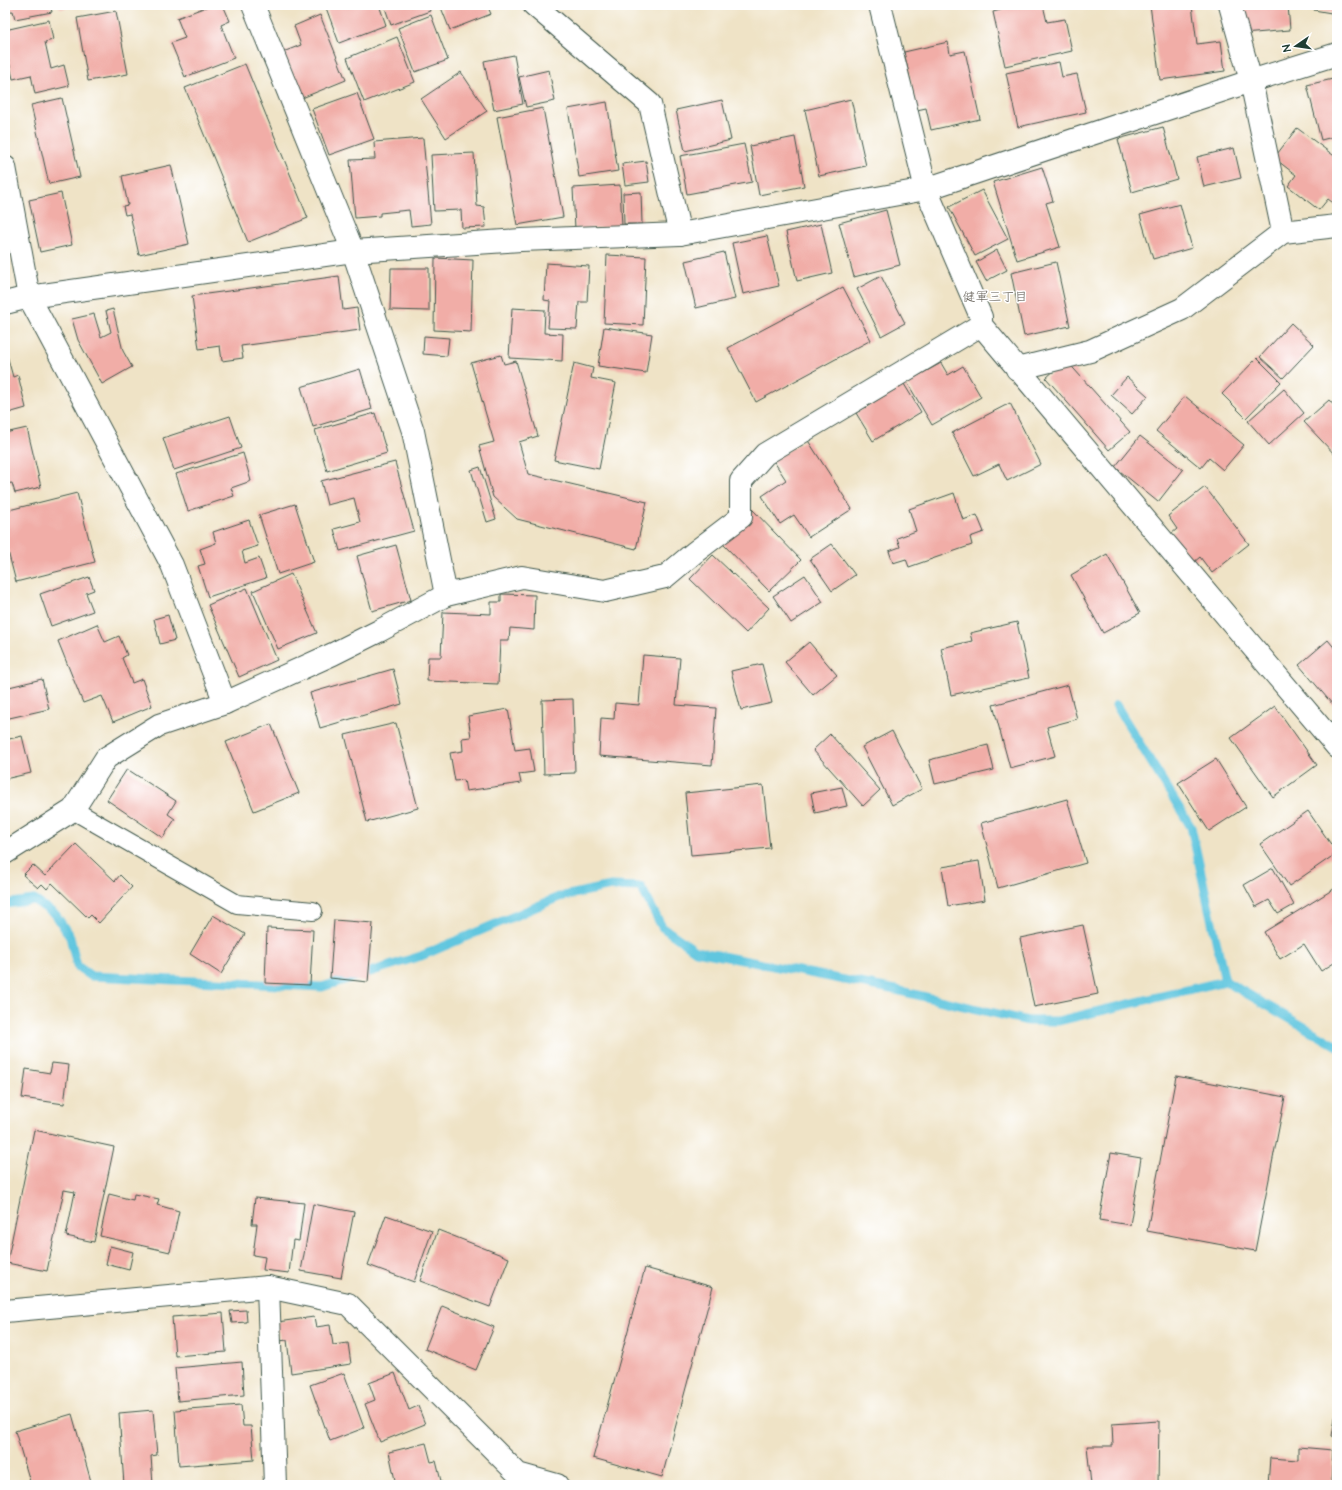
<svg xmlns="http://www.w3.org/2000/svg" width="1342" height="1490" font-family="'Architects Daughter','Klee One',sans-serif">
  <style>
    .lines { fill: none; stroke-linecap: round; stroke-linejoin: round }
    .stream { stroke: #61c6df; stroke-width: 9 }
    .building { fill: #f1ada7 }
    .lane-casing { stroke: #3e564a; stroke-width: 20 }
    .street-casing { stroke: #3e564a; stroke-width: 24 }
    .lane { stroke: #fff; stroke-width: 18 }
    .street { stroke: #fff; stroke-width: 22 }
    .labels { text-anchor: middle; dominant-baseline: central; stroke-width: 3; stroke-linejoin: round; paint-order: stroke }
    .neighbourhood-label { font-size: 13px; fill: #68645c; stroke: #fff }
  </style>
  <rect width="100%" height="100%" fill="#fff"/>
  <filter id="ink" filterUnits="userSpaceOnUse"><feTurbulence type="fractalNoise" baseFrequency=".025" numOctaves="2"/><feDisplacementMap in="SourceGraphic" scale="8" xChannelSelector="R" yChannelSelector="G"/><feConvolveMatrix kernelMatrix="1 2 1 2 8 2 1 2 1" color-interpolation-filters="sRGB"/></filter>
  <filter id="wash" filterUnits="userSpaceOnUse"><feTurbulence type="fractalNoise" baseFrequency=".012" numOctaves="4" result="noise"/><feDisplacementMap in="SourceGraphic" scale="16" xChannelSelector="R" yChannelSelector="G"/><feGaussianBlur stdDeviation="0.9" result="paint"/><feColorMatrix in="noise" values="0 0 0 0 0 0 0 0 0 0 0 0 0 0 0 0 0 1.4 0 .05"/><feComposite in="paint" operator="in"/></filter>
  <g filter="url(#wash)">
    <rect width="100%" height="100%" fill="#efe3c6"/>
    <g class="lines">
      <g class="stream">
        <path d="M 1116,705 L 1191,827 L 1225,981"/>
        <path d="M 5,904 L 34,900 L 56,915 L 70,937 L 77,966 L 91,976 L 322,987 L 421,956 L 559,897 L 611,886 L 641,887 L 662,927 L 696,951 L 896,990 L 1028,1021 L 1058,1021 L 1225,981 L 1337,1046"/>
      </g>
    </g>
    <g id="blocks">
      <g class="building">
        <path d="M 5,5 L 50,5 L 52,12 L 15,19 L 13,11 L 5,12 Z"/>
        <path d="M 59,5 L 73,5 L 74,6 L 60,9 Z"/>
        <path d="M 211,5 L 223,5 L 230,21 L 221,25 L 234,58 L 185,77 L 171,43 L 185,38 L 177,18 Z"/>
        <path d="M 325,5 L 379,5 L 386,25 L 339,43 Z"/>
        <path d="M 384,5 L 428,5 L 430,11 L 391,25 Z"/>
        <path d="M 440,5 L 487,5 L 491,14 L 450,30 Z"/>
        <path d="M 1003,5 L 1043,5 L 1047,22 L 1065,19 L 1072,51 L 1005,66 L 993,12 L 1004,9 Z"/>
        <path d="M 1150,5 L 1192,5 L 1197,44 L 1221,41 L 1225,71 L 1160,80 Z"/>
        <path d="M 1241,5 L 1288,5 L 1290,30 L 1243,34 Z"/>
        <path d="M 1315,5 L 1337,5 L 1337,14 L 1314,10 Z"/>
        <path d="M 116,11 L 128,74 L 88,81 L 77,18 Z"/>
        <path d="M 320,15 L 346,80 L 302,98 L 283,52 L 301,45 L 294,26 Z"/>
        <path d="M 431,15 L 448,60 L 415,72 L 398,28 Z"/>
        <path d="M 49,20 L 53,40 L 45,42 L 51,69 L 64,65 L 69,86 L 35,94 L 31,75 L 13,79 L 5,44 L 5,30 Z"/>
        <path d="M 397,37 L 415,82 L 364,102 L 347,58 Z"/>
        <path d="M 948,42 L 950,54 L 965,51 L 980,119 L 931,130 L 926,108 L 917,110 L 904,52 Z"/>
        <path d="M 514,55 L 523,104 L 494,110 L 484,61 Z"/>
        <path d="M 1059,62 L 1062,77 L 1077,74 L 1086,112 L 1018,127 L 1006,73 Z"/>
        <path d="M 245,64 L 308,218 L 248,242 L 185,88 Z"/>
        <path d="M 549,70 L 555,101 L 526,107 L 519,77 Z"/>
        <path d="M 461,72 L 487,111 L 446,138 L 421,99 Z"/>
        <path d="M 1337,78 L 1337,136 L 1321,140 L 1307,85 Z"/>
        <path d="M 357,93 L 374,139 L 329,155 L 312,109 Z"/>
        <path d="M 62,98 L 80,177 L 49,184 L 31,105 Z"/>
        <path d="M 851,99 L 866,166 L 819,176 L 805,110 Z"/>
        <path d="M 722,100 L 731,140 L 685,151 L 676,110 Z"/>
        <path d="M 607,102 L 618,171 L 579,177 L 568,109 Z"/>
        <path d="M 543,108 L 563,217 L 517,225 L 497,117 Z"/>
        <path d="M 1163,127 L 1177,179 L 1132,192 L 1118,139 Z"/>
        <path d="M 1297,128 L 1337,158 L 1337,206 L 1328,199 L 1319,210 L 1288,186 L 1296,175 L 1274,158 Z"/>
        <path d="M 795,137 L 804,186 L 759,195 L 750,146 Z"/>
        <path d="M 423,138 L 431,224 L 411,226 L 409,210 L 380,213 L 380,216 L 355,218 L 350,160 L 375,159 L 374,142 Z"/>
        <path d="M 744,144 L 752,182 L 687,194 L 680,156 Z"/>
        <path d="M 1234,148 L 1241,178 L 1204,187 L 1197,157 Z"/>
        <path d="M 474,153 L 477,206 L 484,207 L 486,227 L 462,228 L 461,210 L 434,211 L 431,155 Z"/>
        <path d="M 646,161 L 649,182 L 625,185 L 622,164 Z"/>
        <path d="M 171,165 L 189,244 L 139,255 L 130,214 L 125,215 L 123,206 L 128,205 L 122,176 Z"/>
        <path d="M 1042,167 L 1053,201 L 1046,203 L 1060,247 L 1017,260 L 993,182 Z"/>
        <path d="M 620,185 L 622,227 L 575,229 L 573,188 Z"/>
        <path d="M 982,190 L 1008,239 L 975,256 L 949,207 Z"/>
        <path d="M 641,192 L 642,224 L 624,224 L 623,193 Z"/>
        <path d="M 61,193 L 72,245 L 40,252 L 29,200 Z"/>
        <path d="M 1180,204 L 1192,248 L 1153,259 L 1140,215 Z"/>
        <path d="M 886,210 L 900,265 L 854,277 L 839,223 Z"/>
        <path d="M 821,224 L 832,273 L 797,281 L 786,232 Z"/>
        <path d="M 767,236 L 779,286 L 743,294 L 732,243 Z"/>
        <path d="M 997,250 L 1007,270 L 986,281 L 976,262 Z"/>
        <path d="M 724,252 L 735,299 L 696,308 L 685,261 Z"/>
        <path d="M 607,255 L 646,257 L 643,325 L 604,323 Z"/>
        <path d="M 435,258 L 473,260 L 471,332 L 434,330 Z"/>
        <path d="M 1056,262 L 1070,326 L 1024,336 L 1011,273 Z"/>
        <path d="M 546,263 L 589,266 L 587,302 L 579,302 L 577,329 L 548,328 L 550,301 L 544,300 Z"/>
        <path d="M 391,268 L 429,268 L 429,311 L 390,310 Z"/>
        <path d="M 339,276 L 343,310 L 357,308 L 360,330 L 241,346 L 243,358 L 222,361 L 220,346 L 199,349 L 192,296 Z"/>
        <path d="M 881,276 L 905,323 L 881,336 L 857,289 Z"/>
        <path d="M 843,287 L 871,340 L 756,402 L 728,348 Z"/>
        <path d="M 512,308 L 545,310 L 544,333 L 563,334 L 562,361 L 509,358 Z"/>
        <path d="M 113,309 L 123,351 L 132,367 L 102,384 L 78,340 L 72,319 L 94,314 L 101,337 L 111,332 L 106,311 Z"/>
        <path d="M 1291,323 L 1314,345 L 1283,378 L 1260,357 Z"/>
        <path d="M 604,327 L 652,334 L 646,373 L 598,366 Z"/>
        <path d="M 424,336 L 449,338 L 447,356 L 423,354 Z"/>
        <path d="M 5,348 L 13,377 L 18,375 L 26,408 L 5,414 Z"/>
        <path d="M 501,355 L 504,364 L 516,361 L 538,436 L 519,442 L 528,474 L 647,502 L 636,549 L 517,519 L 493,497 L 479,446 L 494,442 L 471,363 Z"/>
        <path d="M 1257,358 L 1281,382 L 1246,418 L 1222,394 Z"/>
        <path d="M 1066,360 L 1130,432 L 1109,450 L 1046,378 Z"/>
        <path d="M 574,363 L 593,368 L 591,378 L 616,383 L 599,469 L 554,460 Z"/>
        <path d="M 941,363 L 948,375 L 963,366 L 981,397 L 932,425 L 907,382 Z"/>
        <path d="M 360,369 L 372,409 L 313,427 L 301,387 Z"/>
        <path d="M 1127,377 L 1148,396 L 1132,414 L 1111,395 Z"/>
        <path d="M 904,384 L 921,412 L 873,441 L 856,413 Z"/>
        <path d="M 1284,389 L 1304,413 L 1269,445 L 1248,421 Z"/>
        <path d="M 1185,396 L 1244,445 L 1223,470 L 1209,458 L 1201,468 L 1156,431 Z"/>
        <path d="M 1329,400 L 1337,409 L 1337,457 L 1304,422 Z"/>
        <path d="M 1010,403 L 1041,464 L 1007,481 L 999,464 L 974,476 L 952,433 Z"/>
        <path d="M 375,413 L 387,453 L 327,471 L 315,430 Z"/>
        <path d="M 230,416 L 241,448 L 174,470 L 163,438 Z"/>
        <path d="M 27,428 L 41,487 L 15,493 L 12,483 L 5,484 L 5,433 Z"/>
        <path d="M 1140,436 L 1183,470 L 1158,502 L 1115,467 Z"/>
        <path d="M 807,439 L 852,509 L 809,537 L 794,515 L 780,524 L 762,496 L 786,480 L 773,460 Z"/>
        <path d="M 243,453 L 251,481 L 231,488 L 234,496 L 188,511 L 176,474 Z"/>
        <path d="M 395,462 L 414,531 L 340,551 L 334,529 L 360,522 L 354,498 L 327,505 L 321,481 Z"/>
        <path d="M 480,467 L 496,519 L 487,522 L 471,470 Z"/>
        <path d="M 1205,487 L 1249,544 L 1212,573 L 1200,557 L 1193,563 L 1171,534 L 1177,529 L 1168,516 Z"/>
        <path d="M 77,493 L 95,562 L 16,582 L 5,540 L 5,511 Z"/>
        <path d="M 954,493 L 963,520 L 977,515 L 984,532 L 970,537 L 972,545 L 909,567 L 906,559 L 893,563 L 889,551 L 900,547 L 897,538 L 916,531 L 909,509 Z"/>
        <path d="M 295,504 L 314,562 L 278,574 L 259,515 Z"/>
        <path d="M 753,510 L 801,560 L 769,591 L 721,542 Z"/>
        <path d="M 249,520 L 258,546 L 242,551 L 245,563 L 259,558 L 266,578 L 208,597 L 198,566 L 205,564 L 200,549 L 216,543 L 213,532 Z"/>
        <path d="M 832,544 L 855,575 L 832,591 L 810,559 Z"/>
        <path d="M 396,545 L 411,600 L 372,611 L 357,556 Z"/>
        <path d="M 1107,554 L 1140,613 L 1103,633 L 1071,575 Z"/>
        <path d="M 713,555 L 769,608 L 746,633 L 690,579 Z"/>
        <path d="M 291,574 L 317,633 L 278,649 L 253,591 Z"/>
        <path d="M 805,575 L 823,602 L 791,623 L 773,596 Z"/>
        <path d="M 89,577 L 94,590 L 86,593 L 93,611 L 51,626 L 40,594 Z"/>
        <path d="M 247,588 L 277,660 L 239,677 L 208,605 Z"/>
        <path d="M 501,594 L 535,595 L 534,630 L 510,628 L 509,641 L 500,641 L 498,684 L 427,681 L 428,657 L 441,657 L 443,612 L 491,614 L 491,602 L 501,602 Z"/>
        <path d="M 168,615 L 175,640 L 160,644 L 154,619 Z"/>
        <path d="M 1017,622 L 1029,678 L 951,695 L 941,648 L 972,641 L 970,633 Z"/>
        <path d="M 97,624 L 105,642 L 119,636 L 127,655 L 122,658 L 132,683 L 142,679 L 152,706 L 113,722 L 102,696 L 83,703 L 58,641 Z"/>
        <path d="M 1328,640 L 1337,651 L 1337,701 L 1333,705 L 1299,665 Z"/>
        <path d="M 809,642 L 837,675 L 813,695 L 785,662 Z"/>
        <path d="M 643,655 L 680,658 L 676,705 L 716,708 L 712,765 L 599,756 L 601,718 L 614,719 L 615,703 L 639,705 Z"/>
        <path d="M 762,664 L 772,703 L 741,710 L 731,671 Z"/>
        <path d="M 393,669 L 402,704 L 320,728 L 310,693 Z"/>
        <path d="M 42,679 L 49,709 L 5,719 L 5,688 Z"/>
        <path d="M 1068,685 L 1077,719 L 1047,727 L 1055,756 L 1010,768 L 993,705 Z"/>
        <path d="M 573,699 L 575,773 L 544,774 L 542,700 Z"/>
        <path d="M 1275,706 L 1317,765 L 1273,797 L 1231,738 Z"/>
        <path d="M 508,709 L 515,750 L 530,748 L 534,772 L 519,774 L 521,783 L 466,791 L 464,780 L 455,781 L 450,753 L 463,751 L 462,738 L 471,737 L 468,716 Z"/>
        <path d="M 396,723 L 418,808 L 367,822 L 345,735 Z"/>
        <path d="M 271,724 L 299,793 L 254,811 L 226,742 Z"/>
        <path d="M 892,731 L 922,789 L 892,805 L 862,747 Z"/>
        <path d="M 830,734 L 880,790 L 863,806 L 813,750 Z"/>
        <path d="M 22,736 L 31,773 L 5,779 L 5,740 Z"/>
        <path d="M 988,745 L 994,770 L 935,784 L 929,760 Z"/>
        <path d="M 1216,759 L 1246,807 L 1209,831 L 1178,783 Z"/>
        <path d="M 127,769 L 176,801 L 168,814 L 175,819 L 163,838 L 107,800 Z"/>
        <path d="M 763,785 L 770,848 L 691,855 L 685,793 Z"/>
        <path d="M 842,787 L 847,806 L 815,813 L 811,793 Z"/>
        <path d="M 1067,799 L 1086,863 L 998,888 L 981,823 Z"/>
        <path d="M 1308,811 L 1337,853 L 1289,886 L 1260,844 Z"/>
        <path d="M 76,844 L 115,881 L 120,875 L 132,887 L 99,923 L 91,915 L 88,918 L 52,883 L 47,889 L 42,884 L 38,888 L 23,875 L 33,865 L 45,876 Z"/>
        <path d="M 979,861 L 985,900 L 948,906 L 942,867 Z"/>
        <path d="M 1273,868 L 1294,905 L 1278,914 L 1269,900 L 1256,907 L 1244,885 Z"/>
        <path d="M 1337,887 L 1337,969 L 1334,963 L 1321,971 L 1304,944 L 1280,959 L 1264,932 Z"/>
        <path d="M 213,915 L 245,934 L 221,974 L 190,954 Z"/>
        <path d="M 334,920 L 373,923 L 368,982 L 330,978 Z"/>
        <path d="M 1083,925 L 1098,994 L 1034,1007 L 1020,938 Z"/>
        <path d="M 267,928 L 313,930 L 310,985 L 265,983 Z"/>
        <path d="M 52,1063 L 69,1065 L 64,1104 L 22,1098 L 26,1069 L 50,1073 Z"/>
        <path d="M 1176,1076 L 1285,1097 L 1255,1251 L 1147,1231 Z"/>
        <path d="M 34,1130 L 114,1147 L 94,1242 L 66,1236 L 75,1192 L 64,1190 L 47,1271 L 7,1263 Z"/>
        <path d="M 1111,1153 L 1141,1158 L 1130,1225 L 1099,1220 Z"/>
        <path d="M 109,1194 L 133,1200 L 134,1194 L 159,1199 L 157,1205 L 179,1211 L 170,1252 L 100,1236 Z"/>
        <path d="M 255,1198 L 304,1203 L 299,1241 L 293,1240 L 289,1273 L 263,1270 L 265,1257 L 253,1255 L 257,1224 L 252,1224 Z"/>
        <path d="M 313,1204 L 354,1212 L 341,1278 L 301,1271 Z"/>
        <path d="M 386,1215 L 432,1231 L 414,1282 L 368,1265 Z"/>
        <path d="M 438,1230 L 509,1258 L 490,1307 L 420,1281 Z"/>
        <path d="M 110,1246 L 133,1252 L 129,1270 L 106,1264 Z"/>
        <path d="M 645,1268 L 713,1287 L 662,1477 L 593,1458 Z"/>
        <path d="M 442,1306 L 494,1327 L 476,1370 L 425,1349 Z"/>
        <path d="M 246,1310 L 247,1322 L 232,1323 L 230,1311 Z"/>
        <path d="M 223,1313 L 226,1352 L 175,1356 L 172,1317 Z"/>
        <path d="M 314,1317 L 316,1327 L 330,1325 L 333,1345 L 348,1343 L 351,1364 L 291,1373 L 287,1340 L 280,1341 L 277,1322 Z"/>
        <path d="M 242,1362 L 244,1395 L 178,1401 L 175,1368 Z"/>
        <path d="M 344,1373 L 364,1428 L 330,1441 L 310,1385 Z"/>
        <path d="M 395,1373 L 409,1410 L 418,1406 L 425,1424 L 380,1442 L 365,1404 L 375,1400 L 369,1383 Z"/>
        <path d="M 241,1405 L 243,1426 L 251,1426 L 254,1460 L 179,1466 L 175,1410 Z"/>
        <path d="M 153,1410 L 157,1455 L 151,1456 L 153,1485 L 124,1485 L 119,1413 Z"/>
        <path d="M 1336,1412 L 1337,1412 L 1337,1438 L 1332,1436 Z"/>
        <path d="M 72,1414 L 92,1485 L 31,1485 L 15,1431 Z"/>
        <path d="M 1159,1421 L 1158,1485 L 1091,1485 L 1087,1446 L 1113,1446 L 1112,1424 Z"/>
        <path d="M 426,1443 L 431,1462 L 436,1461 L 442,1485 L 396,1485 L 389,1452 Z"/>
        <path d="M 1298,1447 L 1333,1450 L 1331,1485 L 1268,1485 L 1270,1458 L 1298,1460 Z"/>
      </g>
    </g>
  </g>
  <g filter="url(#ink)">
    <use href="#blocks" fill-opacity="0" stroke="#3e564a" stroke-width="1"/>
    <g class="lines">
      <g class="lane-casing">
        <path id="lane" d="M 73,810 L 237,904 L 313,911"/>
      </g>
      <g class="street-casing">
        <g id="street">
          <path d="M 253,5 L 353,251 L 413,431 L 446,595"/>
          <path d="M 534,5 L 650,104 L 680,234"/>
          <path d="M 880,5 L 926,189 L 981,317 L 981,325 L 1337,747"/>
          <path d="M 1230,5 L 1251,81 L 1283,232"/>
          <path d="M 5,167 L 29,297 L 172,565 L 225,703"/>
          <path d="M 5,303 L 29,297 L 353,251 L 521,240 L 680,234 L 926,189 L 1251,81 L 1337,54"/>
          <path d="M 1017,369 L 1090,351 L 1182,309 L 1283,232 L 1337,226"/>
          <path d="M 5,853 L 73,810 L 106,758 L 159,725 L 225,703 L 333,654 L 379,631 L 446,595 L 522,577 L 605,591 L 665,577 L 695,552 L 741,517 L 741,481 L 765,454 L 981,325"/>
          <path d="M 268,1287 L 275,1485"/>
          <path d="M 5,1311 L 268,1287 L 348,1304 L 518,1474 L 557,1485"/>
        </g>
      </g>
      <use href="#lane" class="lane"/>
      <use href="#street" class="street"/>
    </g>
  </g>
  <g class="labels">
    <g class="neighbourhood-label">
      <text x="995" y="297">健軍三丁目</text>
    </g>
  </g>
  <rect width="1342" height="1490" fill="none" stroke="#fff" stroke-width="20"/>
  <g transform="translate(1296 46) rotate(257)" stroke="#ffffff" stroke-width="3" paint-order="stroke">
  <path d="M0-3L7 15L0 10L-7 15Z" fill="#1f3d34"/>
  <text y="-6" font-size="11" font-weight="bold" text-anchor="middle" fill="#1f3d34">N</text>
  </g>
</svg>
